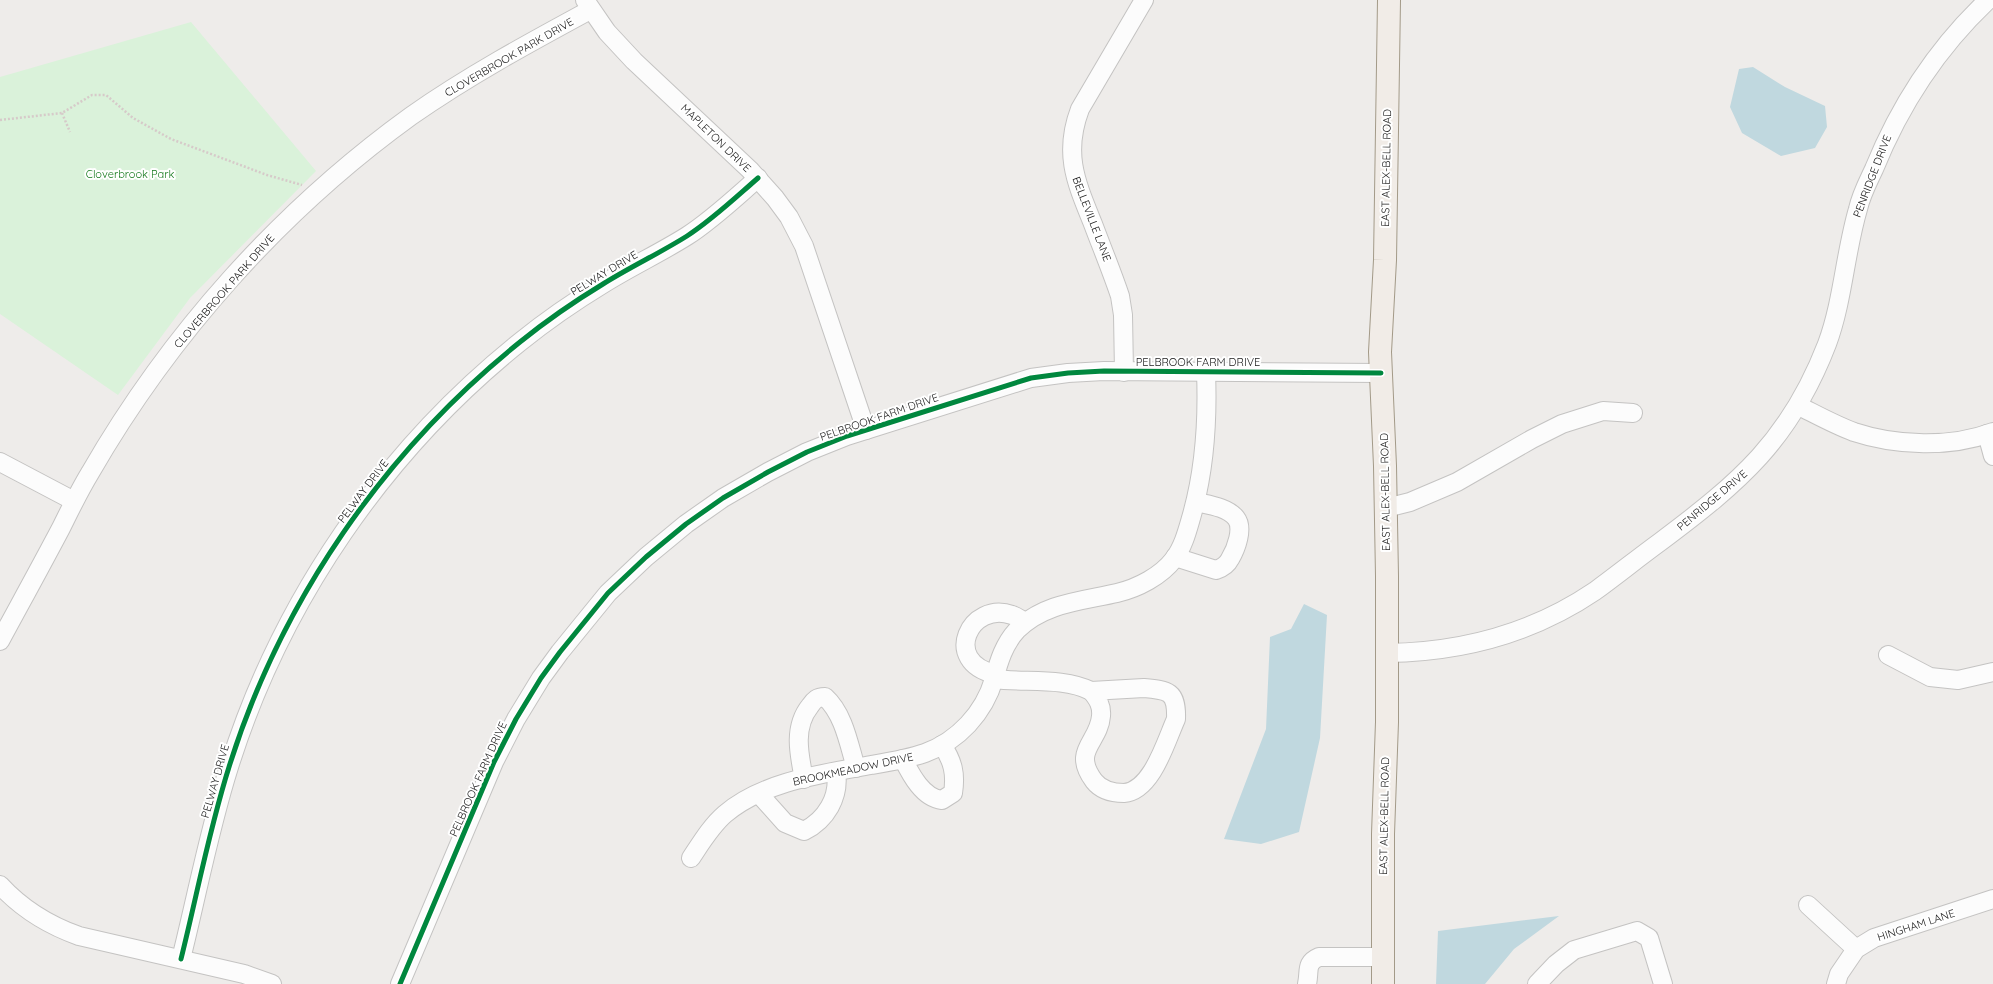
<svg xmlns="http://www.w3.org/2000/svg" width="1993" height="984" font-family="Quicksand,sans-serif">
  <style>
    .park { fill: #daf2da }
    .water { fill: #c0d8df }
    .lines { fill: none; stroke-linecap: round; stroke-linejoin: round }
    .minor-casing { stroke: #c4c3c2; stroke-width: 20 }
    .major-casing { stroke: #a39a88; stroke-width: 24 }
    .path { stroke: #d6cac9; stroke-width: 2.5; stroke-dasharray: 2 2; stroke-linecap: butt }
    .minor { stroke: #fcfcfc; stroke-width: 18 }
    .major { stroke: #f1ece7; stroke-width: 22 }
    .cycleway-casing { stroke: #fff; stroke-width: 8 }
    .cycleway { stroke: #00873e; stroke-width: 5 }
    .labels { text-anchor: middle; dominant-baseline: central; stroke-width: 4; stroke-linejoin: round; paint-order: stroke }
    .street-label { font-size: 11px; fill: #212121; stroke: #fff }
    .park-label { font-size: 11px; fill: #14791c; stroke: #fff }
  </style>
  <rect width="100%" height="100%" fill="#eeecea"/>
  <path class="park" d="M 191,22 L 316,171 L 190,298 L 118,395 L 0,314 L 0,77 Z"/>
  <g class="water">
    <path d="M 1753,67 L 1785,87 L 1825,106 L 1827,127 L 1815,148 L 1781,156 L 1742,133 L 1730,107 L 1739,69 Z"/>
    <path d="M 1304,604 L 1327,615 L 1320,738 L 1299,832 L 1261,844 L 1224,839 L 1266,729 L 1270,637 L 1291,629 Z"/>
    <path d="M 1559,916 L 1514,949 L 1485,984 L 1436,984 L 1438,931 Z"/>
  </g>
  <g class="lines">
    <g class="minor-casing">
      <g id="minor">
        <path d="M 585,0 L 607,32 L 634,61 L 750,170 L 775,198 L 789,217 L 804,246 L 866,430"/>
        <path d="M 1124,372 L 1123,315 L 1120,296 C 1112,272 1102,248 1093,224 C 1076,182 1063,154 1080,109 L 1144,0"/>
        <path d="M 1799,406 C 1817,415 1835,425 1854,432 C 1896,446 1951,448 1993,432"/>
        <path d="M 1987,434 L 1993,456"/>
        <path d="M 0,462 L 74,501"/>
        <path d="M 1386,508 L 1410,502 L 1457,482 L 1532,439 L 1562,424 L 1603,411 L 1633,413"/>
        <path d="M 1175,557 L 1216,570 C 1222,568 1227,565 1230,559 C 1236,549 1244,528 1236,518 C 1227,507 1209,505 1196,502"/>
        <path d="M 0,641 C 20,604 41,566 61,528 C 70,510 79,491 90,473 C 170,334 281,210 411,116 C 468,76 529,43 590,10"/>
        <path d="M 1387,653 C 1461,652 1533,633 1595,591 C 1617,575 1638,558 1660,542 C 1740,482 1790,440 1827,344 C 1843,301 1845,253 1858,209 C 1861,195 1868,182 1874,169 C 1900,105 1937,48 1988,0"/>
        <path d="M 1888,655 L 1930,677 L 1958,680 L 1993,672"/>
        <path d="M 995,674 C 941,662 970,600 1012,615 C 1016,616 1021,620 1025,622"/>
        <path d="M 994,679 C 1025,683 1064,677 1091,691"/>
        <path d="M 1144,688 C 1168,690 1177,691 1176,719 C 1166,741 1152,791 1124,793 C 1112,793 1101,790 1094,781 C 1071,750 1099,743 1101,716 C 1102,706 1098,699 1091,691 Z"/>
        <path d="M 903,759 C 911,775 923,798 942,800 L 953,793 C 956,774 953,761 942,745"/>
        <path d="M 804,779 C 799,754 793,727 810,706 C 814,700 817,697 825,697 C 844,714 849,745 856,768"/>
        <path d="M 759,794 L 785,823 L 804,831 C 826,820 840,797 836,772"/>
        <path d="M 691,858 C 701,843 711,826 725,814 C 764,781 822,774 871,765 C 889,762 908,759 925,753 C 958,741 984,713 994,679 C 999,661 1004,644 1017,630 C 1044,603 1082,601 1117,593 C 1138,588 1161,576 1174,559 C 1183,547 1187,532 1191,518 C 1205,470 1208,422 1206,372"/>
        <path d="M 0,885 C 22,909 48,925 79,936 L 244,974 L 272,984"/>
        <path d="M 1808,905 L 1856,949"/>
        <path d="M 181,959 C 197,895 209,830 229,767 C 281,601 384,451 520,342 C 546,321 575,301 603,284 C 630,267 660,253 687,236 C 712,220 735,198 758,178"/>
        <path d="M 400,984 L 494,762 L 516,719 L 541,678 L 560,652 L 608,593 L 646,557 L 686,524 L 723,498 L 768,472 L 807,452 L 847,436 L 1031,378 L 1068,373 L 1104,371 L 1381,373"/>
        <path d="M 1307,984 C 1310,971 1305,963 1319,957 L 1383,957"/>
        <path d="M 1537,984 L 1556,964 L 1574,950 L 1637,931 L 1649,938 L 1663,984"/>
        <path d="M 1836,984 L 1839,974 L 1856,949 L 1874,938 L 1993,899"/>
      </g>
    </g>
    <g class="major-casing">
      <path id="major" d="M 1383,984 L 1383,834 L 1387,722 L 1387,576 L 1385,466 L 1380,352 L 1385,260 L 1389,0"/>
    </g>
    <g class="path">
      <path d="M 62,113 L 70,132"/>
      <path d="M 0,120 L 62,113 L 92,95 L 106,95 L 133,118 L 171,139 L 267,175 L 302,185"/>
    </g>
    <use href="#minor" class="minor"/>
    <use href="#major" class="major"/>
    <g class="cycleway-casing">
      <g id="cycleway">
        <path d="M 181,959 C 197,895 209,830 229,767 C 281,601 384,451 520,342 C 546,321 575,301 603,284 C 630,267 660,253 687,236 C 712,220 735,198 758,178"/>
        <path d="M 400,984 L 494,762 L 516,719 L 541,678 L 560,652 L 608,593 L 646,557 L 686,524 L 723,498 L 768,472 L 807,452 L 847,436 L 1031,378 L 1068,373 L 1104,371 L 1381,373"/>
      </g>
    </g>
    <use href="#cycleway" class="cycleway"/>
  </g>
  <g class="labels">
    <g class="street-label">
      <text transform="translate(509 57) rotate(-30)">CLOVERBROOK PARK DRIVE</text>
      <text transform="translate(716 138) rotate(44)">MAPLETON DRIVE</text>
      <text transform="translate(1386 168) rotate(-89)">EAST ALEX-BELL ROAD</text>
      <text transform="translate(1872 176) rotate(-69)">PENRIDGE DRIVE</text>
      <text transform="translate(1092 219) rotate(69)">BELLEVILLE LANE</text>
      <text transform="translate(604 273) rotate(-31)">PELWAY DRIVE</text>
      <text transform="translate(224 291) rotate(-49)">CLOVERBROOK PARK DRIVE</text>
      <text x="1198" y="362">PELBROOK FARM DRIVE</text>
      <text transform="translate(879 417) rotate(-19)">PELBROOK FARM DRIVE</text>
      <text transform="translate(363 491) rotate(-53)">PELWAY DRIVE</text>
      <text transform="translate(1385 492) rotate(-91)">EAST ALEX-BELL ROAD</text>
      <text transform="translate(1712 500) rotate(-40)">PENRIDGE DRIVE</text>
      <text transform="translate(853 769) rotate(-12)">BROOKMEADOW DRIVE</text>
      <text transform="translate(478 779) rotate(-66)">PELBROOK FARM DRIVE</text>
      <text transform="translate(215 781) rotate(-74)">PELWAY DRIVE</text>
      <text transform="translate(1384 816) rotate(-89)">EAST ALEX-BELL ROAD</text>
      <text transform="translate(1916 925) rotate(-18)">HINGHAM LANE</text>
    </g>
    <g class="park-label">
      <text x="130" y="174">Cloverbrook Park</text>
    </g>
  </g>
</svg>
